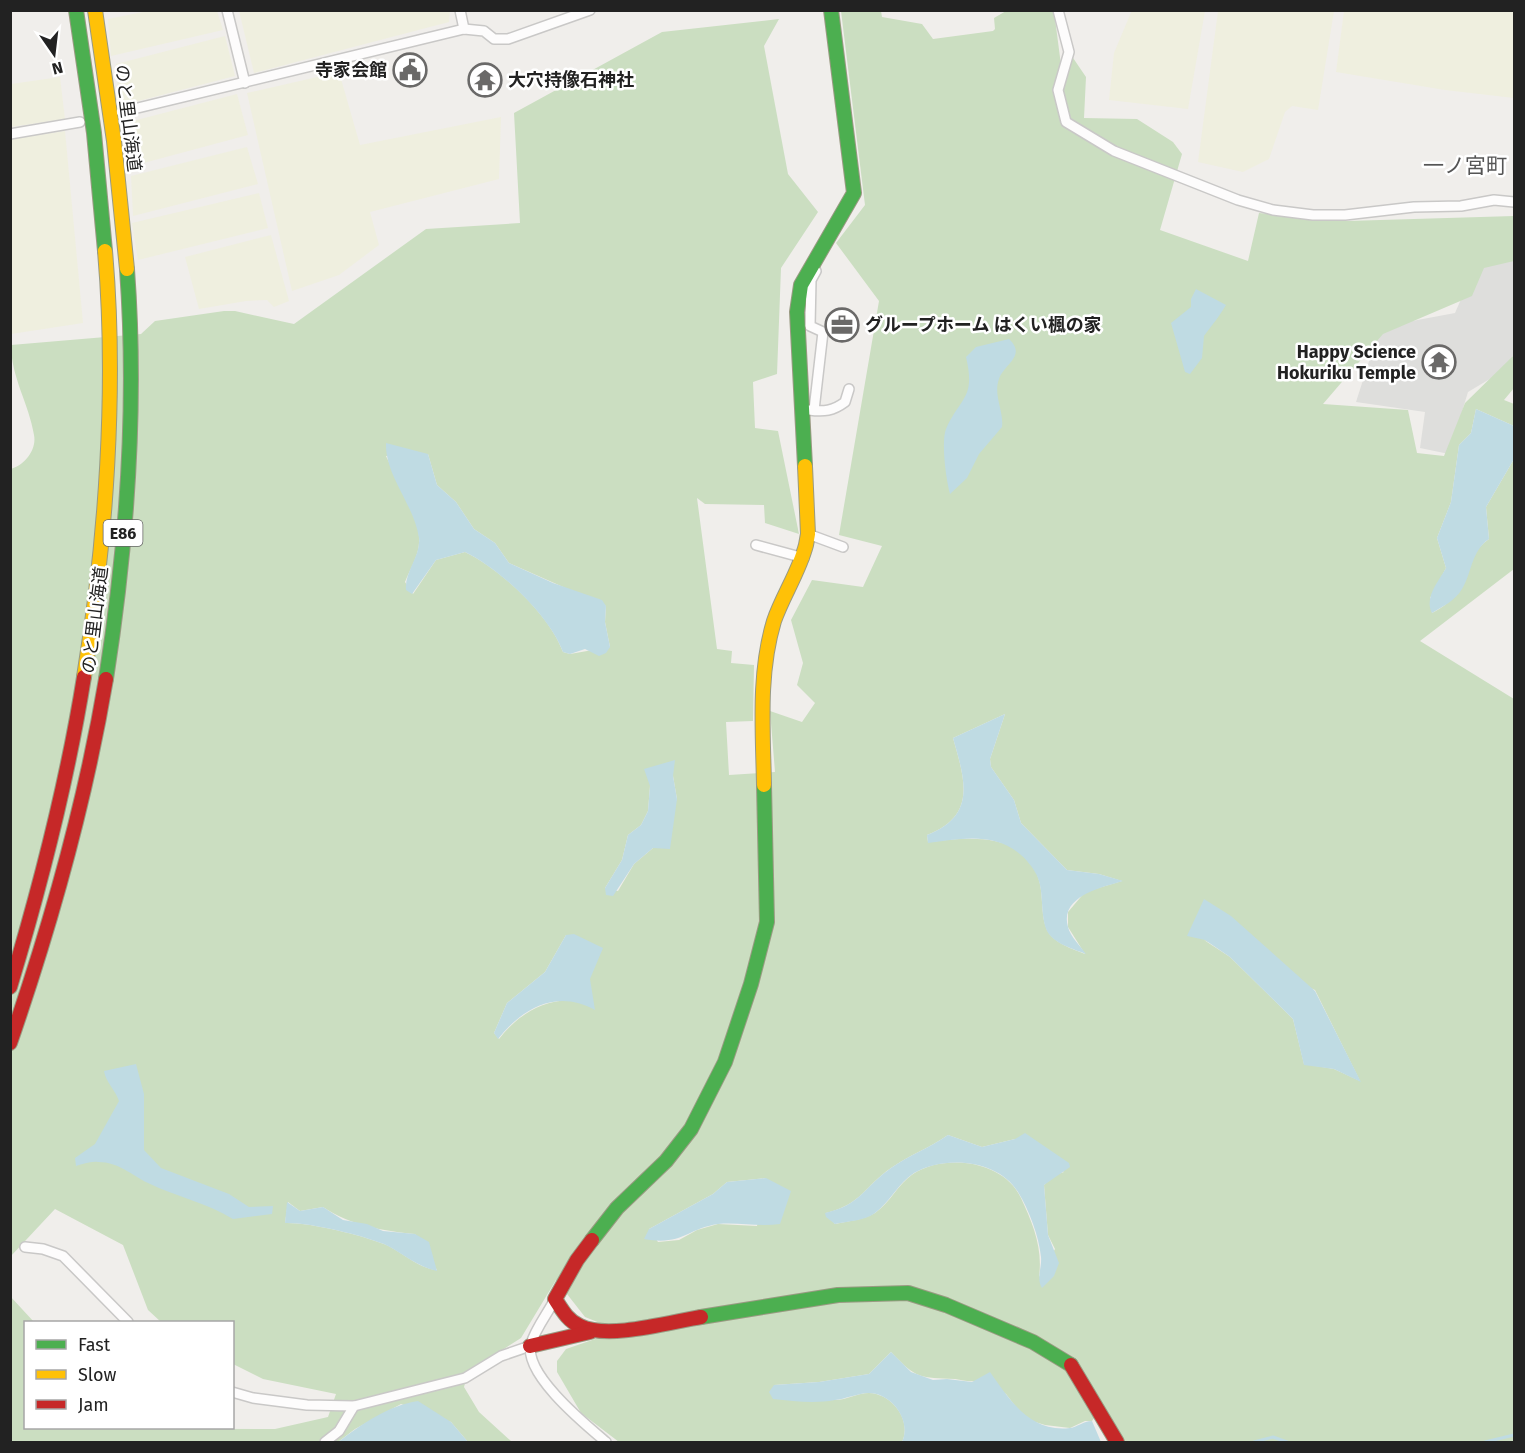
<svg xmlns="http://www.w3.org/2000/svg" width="1525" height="1453" font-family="'Fira Sans','Noto Sans JP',sans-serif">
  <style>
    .religious { fill: #dededc }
    .farmland { fill: #efefdf }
    .forest { fill: #cbdec1; fill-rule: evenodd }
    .water { fill: #bfdbe3 }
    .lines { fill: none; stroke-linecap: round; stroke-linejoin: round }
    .stream { stroke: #bfdbe3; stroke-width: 3 }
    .street-casing { stroke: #c9c8c7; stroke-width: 12 }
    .fast-casing { stroke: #999a82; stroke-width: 16 }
    .slow-casing { stroke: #999a82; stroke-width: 16 }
    .jam-casing { stroke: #999a82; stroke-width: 16 }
    .street { stroke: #fdfcfc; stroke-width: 9 }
    .fast { stroke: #4caf50; stroke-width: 14 }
    .slow { stroke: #ffc107; stroke-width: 14 }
    .jam { stroke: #c62828; stroke-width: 14 }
    .labels { text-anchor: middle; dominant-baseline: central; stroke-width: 5; stroke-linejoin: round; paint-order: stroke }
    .shield { fill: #fff; stroke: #646464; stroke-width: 1.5 }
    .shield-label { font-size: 16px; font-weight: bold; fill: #222 }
    .poi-label { font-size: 18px; font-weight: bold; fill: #222; stroke: #fff; text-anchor: end }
    .street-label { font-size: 18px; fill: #222; stroke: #fff }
    .quarter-label { font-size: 21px; fill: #555; stroke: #fff }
  </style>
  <rect width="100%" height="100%" fill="#f0eeeb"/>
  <path class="religious" d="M 1514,260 L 1514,354 L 1503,371 L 1468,392 L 1449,454 L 1420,448 L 1425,412 L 1356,402 L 1380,327 L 1455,313 L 1476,265 Z"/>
  <g class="farmland">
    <path d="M 153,10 L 217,11 L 223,30 L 111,56 L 108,19 Z"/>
    <path d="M 1132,10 L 1205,11 L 1188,109 L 1109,100 L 1114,53 Z"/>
    <path d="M 239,11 L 239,10 L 450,11 L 449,22 L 254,73 Z"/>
    <path d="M 1218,11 L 1334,11 L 1318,110 L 1292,106 L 1285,112 L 1269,159 L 1243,172 L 1198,162 Z"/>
    <path d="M 1344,11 L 1514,11 L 1514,98 L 1445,90 L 1336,72 Z"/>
    <path d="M 225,36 L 235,76 L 119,106 L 116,64 Z"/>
    <path d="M 339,72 L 360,145 L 501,117 L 499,179 L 370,212 L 379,245 L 339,275 L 292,291 L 247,93 Z"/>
    <path d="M 60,77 L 65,119 L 11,127 L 11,84 Z"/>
    <path d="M 237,94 L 248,135 L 125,168 L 125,123 Z"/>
    <path d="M 65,131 L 83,323 L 11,334 L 11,139 Z"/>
    <path d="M 247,147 L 258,184 L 133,216 L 131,176 Z"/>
    <path d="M 259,193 L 268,228 L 138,260 L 132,223 Z"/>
    <path d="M 271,235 L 289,301 L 274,307 L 267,300 L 246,301 L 199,309 L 185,257 Z"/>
  </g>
  <path class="forest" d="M 841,11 L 881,11 L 882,17 L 922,24 L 933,39 L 993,31 L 995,29 L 994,18 L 1006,11 L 1054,11 L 1061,65 L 1069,52 L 1086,77 L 1084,118 L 1137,119 L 1173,142 L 1182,154 L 1160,230 L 1248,261 L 1259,213 L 1347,221 L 1514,216 L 1514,261 L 1484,268 L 1472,296 L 1383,334 L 1323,404 L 1408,410 L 1417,453 L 1444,456 L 1465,403 L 1514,355 L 1514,388 L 1504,400 L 1514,404 L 1514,426 L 1476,409 L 1471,433 L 1459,445 L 1451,502 L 1437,538 L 1446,568 L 1430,598 L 1432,613 C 1477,591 1459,560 1489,539 L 1486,507 L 1514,459 L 1514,569 L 1420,641 L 1514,699 L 1514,1442 L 1123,1442 L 1102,1406 L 1092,1421 L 1085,1421 L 1070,1428 L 1045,1425 L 1032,1421 L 1019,1411 L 1006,1394 L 979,1380 C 970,1383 964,1380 955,1379 C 920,1377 917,1380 891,1352 L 869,1374 L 819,1382 L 774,1385 C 793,1390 814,1399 833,1400 C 845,1401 857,1393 869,1393 C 893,1394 912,1421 902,1442 L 619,1442 L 581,1413 L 557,1372 L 557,1361 L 566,1349 L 601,1337 L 605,1325 L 585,1317 L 556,1280 L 521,1338 L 468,1372 L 464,1387 L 479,1412 L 512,1442 L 468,1442 L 451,1422 L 401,1404 L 355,1429 L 338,1442 L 11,1442 L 10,1296 L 34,1322 L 26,1322 L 26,1428 L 275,1429 L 328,1417 L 336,1394 L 263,1379 L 233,1364 L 232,1322 L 161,1322 L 148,1310 L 123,1245 L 55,1209 L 11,1256 L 10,469 C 24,466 37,450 34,435 C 29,404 11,377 11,345 L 141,334 L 155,321 L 224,311 L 235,311 L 294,324 L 426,229 L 520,223 L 514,113 L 662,32 L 779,19 L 764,46 L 788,174 L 818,212 L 781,268 L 777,374 L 753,382 L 755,428 L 778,431 L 799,534 L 765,523 L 764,505 L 705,504 L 697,498 L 717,649 L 732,651 L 731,663 L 754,665 L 753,721 L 726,722 L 729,775 L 775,772 L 770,711 L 802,722 L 815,703 L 797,685 L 803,663 L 791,620 L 812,580 L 863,587 L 882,546 L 839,535 L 879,301 L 836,243 L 865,205 ZM 428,454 L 437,485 L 456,502 L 474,529 L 495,543 L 509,563 L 606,606 L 605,622 L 610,647 L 570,654 L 563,652 C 549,614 500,569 465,552 L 436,560 L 413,594 L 405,582 C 409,571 419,555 419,543 C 421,514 398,482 386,456 ZM 1005,714 L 990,759 L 991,767 L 1014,800 L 1021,823 L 1067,870 L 1099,874 L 1122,881 L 1085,892 L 1068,912 L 1068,927 L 1085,954 C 1073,949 1053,943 1047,930 C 1041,917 1043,898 1040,884 C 1028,830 969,837 928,842 L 927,835 C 977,816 965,780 953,738 ZM 673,776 L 677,799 L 653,848 L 634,864 L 618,891 L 605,888 L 622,860 L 628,835 L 641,825 L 648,811 L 650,786 ZM 566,935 L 582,1002 C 549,995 519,1013 499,1039 L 494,1033 L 507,1003 L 545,972 ZM 1204,940 L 1315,990 L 1360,1081 L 1334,1069 L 1304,1064 L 1293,1019 L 1230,957 ZM 948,1135 L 982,1147 L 1015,1139 L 1064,1172 L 1055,1175 L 1044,1185 L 1048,1235 L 1055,1249 L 1039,1277 C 1043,1248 1033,1224 1021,1198 C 1004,1161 946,1153 913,1174 C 898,1184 890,1203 875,1213 C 864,1220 848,1221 835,1224 L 826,1213 C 862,1204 865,1186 891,1168 C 909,1155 930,1148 948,1135 ZM 766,1178 L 757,1226 L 718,1224 L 697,1230 L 679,1240 L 658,1242 L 649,1229 L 713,1194 L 727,1182 ZM 288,1202 L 300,1211 L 323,1207 C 350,1225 383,1231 415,1234 L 437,1270 C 417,1268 403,1252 384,1244 C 361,1235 309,1222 285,1223 Z"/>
  <g class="water">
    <path d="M 1196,289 L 1226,305 C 1219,317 1212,325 1204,336 L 1202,358 L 1190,374 L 1185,372 L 1171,323 L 1191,307 L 1191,299 Z"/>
    <path d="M 1009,339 C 1027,356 1004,364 999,379 C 993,395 1004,411 1002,427 L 979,454 L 967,478 L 950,494 C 946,480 941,442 946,429 C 960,397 976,399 966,357 L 976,347 Z"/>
    <path d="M 1476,409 L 1514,426 L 1514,459 L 1486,507 L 1489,539 C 1471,551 1472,573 1462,589 C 1455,601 1443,606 1432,613 C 1424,598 1438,582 1446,568 L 1437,538 L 1451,502 L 1459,445 L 1471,433 Z"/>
    <path d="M 386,443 L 428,454 L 437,485 L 456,502 L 474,529 L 495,543 L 509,563 L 553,583 L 602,600 L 606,606 L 605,622 L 610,647 L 606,653 L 599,656 L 585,649 L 570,654 L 563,652 C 549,615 500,569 465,552 L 436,560 L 412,594 L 406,590 C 404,572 421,556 419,538 C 414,504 385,476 386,443 Z"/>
    <path d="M 1005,714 L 990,759 L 991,767 L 1014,800 L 1021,823 L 1067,870 L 1099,874 L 1123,881 C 1103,887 1059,896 1068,927 C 1070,936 1081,947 1086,954 C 1074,949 1054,944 1047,931 C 1041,919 1043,898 1040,885 C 1038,875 1033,868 1027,861 C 1000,831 964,838 928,843 L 927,835 C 977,816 965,780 953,738 Z"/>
    <path d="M 675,760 L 673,776 L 677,799 L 670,849 L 653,848 L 634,864 L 613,896 L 606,895 L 605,888 L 622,860 L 628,835 L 641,825 L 648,811 L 650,786 L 644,769 Z"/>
    <path d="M 1204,899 L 1231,916 L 1315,991 L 1361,1082 L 1334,1069 L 1304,1065 L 1293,1019 L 1230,957 L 1205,940 L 1187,936 Z"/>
    <path d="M 574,934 L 603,948 L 590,979 L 595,1010 C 558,989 523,1007 498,1039 L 494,1033 L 507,1003 L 545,972 L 566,935 Z"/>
    <path d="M 136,1064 L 144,1094 L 144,1150 L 161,1168 L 229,1194 L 249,1207 L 273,1206 L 272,1214 L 233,1219 C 207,1203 177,1197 148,1183 C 131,1175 119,1162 98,1162 C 91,1161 83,1164 76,1166 L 75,1158 L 95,1144 L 119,1101 C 115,1089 106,1083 104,1071 Z"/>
    <path d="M 1025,1133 L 1069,1163 L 1070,1167 L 1044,1185 L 1048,1235 L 1059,1263 L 1054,1276 L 1042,1288 C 1036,1278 1042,1268 1041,1257 C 1039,1236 1029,1210 1018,1192 C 998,1159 944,1155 914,1173 C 898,1183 890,1202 875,1213 C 864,1221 848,1221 835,1224 L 826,1217 L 825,1213 C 861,1205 865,1186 891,1168 C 909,1155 930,1148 948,1135 L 982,1147 L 1015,1139 Z"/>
    <path d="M 766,1178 L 791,1191 L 780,1224 C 759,1227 738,1222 718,1224 C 686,1229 682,1246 644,1239 L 649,1229 L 713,1194 L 727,1182 Z"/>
    <path d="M 287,1202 L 300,1211 L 323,1207 L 343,1220 L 367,1224 L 383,1231 L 415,1234 L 429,1242 L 437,1271 C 417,1267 403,1253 384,1244 C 361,1235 309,1222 285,1223 Z"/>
    <path d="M 891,1352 L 911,1372 L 933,1380 L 947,1379 L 972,1382 L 990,1372 C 1010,1400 1030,1433 1070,1428 C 1078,1427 1083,1421 1092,1421 L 1101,1442 L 902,1442 C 912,1421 892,1392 867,1393 C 856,1394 845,1399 835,1400 C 814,1404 794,1401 773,1399 L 769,1392 L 774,1385 L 819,1382 L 869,1374 Z"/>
    <path d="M 418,1401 L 451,1422 L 468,1442 L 338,1442 C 362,1424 387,1406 418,1401 Z"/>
  </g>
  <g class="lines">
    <g class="stream">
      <path d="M 1254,1442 L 1273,1437 L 1287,1442"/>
      <path d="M 1485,1442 L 1514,1435"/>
    </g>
    <g class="street-casing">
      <g id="street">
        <path d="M 227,10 L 245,83"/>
        <path d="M 460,10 L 464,29"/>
        <path d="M 1058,10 L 1069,52 L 1058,90 L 1066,122 L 1114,151 L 1238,200 L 1273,210 L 1313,215 L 1345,215 L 1414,207 L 1461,206 L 1494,200 L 1514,202"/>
        <path d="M 121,112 L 464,29 L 484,31 L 494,39 L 508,39 L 590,10"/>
        <path d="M 10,134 L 80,122"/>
        <path d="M 809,410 C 824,412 833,411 845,402 L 849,389"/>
        <path d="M 814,410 L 823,332 L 810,326 L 811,280 L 816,271"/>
        <path d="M 808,534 L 843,547"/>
        <path d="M 756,545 L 804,558"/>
        <path d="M 25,1247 L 43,1249 L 63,1256 L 128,1322"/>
        <path d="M 555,1299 C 548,1313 535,1329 531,1344 C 523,1374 586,1425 606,1442"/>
        <path d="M 232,1392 L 253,1398 L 307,1405 L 354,1406 L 465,1378 L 501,1356 L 530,1346"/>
        <path d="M 325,1442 L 339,1431 L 354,1406"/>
      </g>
    </g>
    <g class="fast-casing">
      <g id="fast">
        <path d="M 76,10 L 94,133 L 105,251"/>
        <path d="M 805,466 L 797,312 L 801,285 L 854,193 L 831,10"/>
        <path d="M 106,679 C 127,545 137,405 127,269"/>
        <path d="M 592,1240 L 617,1208 L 666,1161 L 691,1129 L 725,1062 L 751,984 L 767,922 L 764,785"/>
        <path d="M 701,1317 L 838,1295 L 908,1293 L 946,1305 L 1033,1342 L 1071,1365"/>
      </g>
    </g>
    <g class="slow-casing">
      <g id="slow">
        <path d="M 95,10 L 114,141 L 127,269"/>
        <path d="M 84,677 C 106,541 117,388 105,251"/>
        <path d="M 764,785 C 763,731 758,674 774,621 C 783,595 799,572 806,545 L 808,534 L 805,466"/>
      </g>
    </g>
    <g class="jam-casing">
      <g id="jam">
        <path d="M 10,987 C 41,884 67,783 84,677"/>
        <path d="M 10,1043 C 51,924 85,804 106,679"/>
        <path d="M 592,1240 L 577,1260 L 555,1299 C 562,1310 568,1321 580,1326 C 608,1340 670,1322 701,1317"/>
        <path d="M 530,1346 L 590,1332"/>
        <path d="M 1071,1365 L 1117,1442"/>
      </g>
    </g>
    <use href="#street" class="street"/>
    <use href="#fast" class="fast"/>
    <use href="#slow" class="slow"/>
    <use href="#jam" class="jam"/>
  </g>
  <defs>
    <g id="civic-ring" transform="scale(1.725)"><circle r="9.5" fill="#fff" stroke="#6a6968" stroke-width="1.5"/><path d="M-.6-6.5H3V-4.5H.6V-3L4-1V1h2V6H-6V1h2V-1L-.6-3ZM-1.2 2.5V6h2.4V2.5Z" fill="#6a6968"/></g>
    <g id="temple-ring" transform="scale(1.725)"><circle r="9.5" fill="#fff" stroke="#6a6968" stroke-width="1.5"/><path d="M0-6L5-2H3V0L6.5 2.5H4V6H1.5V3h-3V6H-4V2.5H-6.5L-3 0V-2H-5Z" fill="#6a6968"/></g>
    <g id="office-ring" transform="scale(1.725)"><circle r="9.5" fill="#fff" stroke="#6a6968" stroke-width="1.5"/><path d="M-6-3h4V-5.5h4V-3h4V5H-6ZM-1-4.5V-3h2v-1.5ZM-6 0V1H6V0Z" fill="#6a6968"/></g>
  </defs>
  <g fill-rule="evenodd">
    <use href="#civic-ring" x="410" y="70"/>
    <use href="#temple-ring" x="485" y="80"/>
    <use href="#office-ring" x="842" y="325"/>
    <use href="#temple-ring" x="1439" y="362"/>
  </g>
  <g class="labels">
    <rect class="shield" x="103.5" y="520" width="39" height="26" rx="4.5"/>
    <g class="shield-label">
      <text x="123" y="533">E86</text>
    </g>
    <g class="poi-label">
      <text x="387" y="70">寺家会館</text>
      <text x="508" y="80" text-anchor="start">大穴持像石神社</text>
      <text x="865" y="325" text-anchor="start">グループホーム はくい楓の家</text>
      <text x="1416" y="352">Happy Science<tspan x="1416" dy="21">Hokuriku Temple</tspan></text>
    </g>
    <g class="street-label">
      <text transform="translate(128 118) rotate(83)">のと里山海道</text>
      <text transform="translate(95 620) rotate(-83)">のと里山海道</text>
    </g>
    <g class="quarter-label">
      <text x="1465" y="166">一ノ宮町</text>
    </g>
  </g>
  <rect width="1525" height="1453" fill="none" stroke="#222222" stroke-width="24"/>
  <rect x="24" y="1321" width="210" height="108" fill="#ffffff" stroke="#a7a7a7" stroke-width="1.5"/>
  <rect x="36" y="1340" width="30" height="9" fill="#4caf50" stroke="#a7a7a7" stroke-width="1.5"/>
  <text x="78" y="1351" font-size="18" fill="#222222">Fast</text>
  <rect x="36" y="1370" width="30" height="9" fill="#ffc107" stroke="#a7a7a7" stroke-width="1.5"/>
  <text x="78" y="1381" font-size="18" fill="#222222">Slow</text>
  <rect x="36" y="1400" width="30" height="9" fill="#c62828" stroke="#a7a7a7" stroke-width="1.5"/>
  <text x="78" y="1411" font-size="18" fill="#222222">Jam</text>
  <g transform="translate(54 54) rotate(166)" stroke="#ffffff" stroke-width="4.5" paint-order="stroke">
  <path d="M0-4.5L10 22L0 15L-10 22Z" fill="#222222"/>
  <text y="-9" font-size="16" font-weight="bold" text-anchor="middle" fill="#222222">N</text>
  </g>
</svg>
